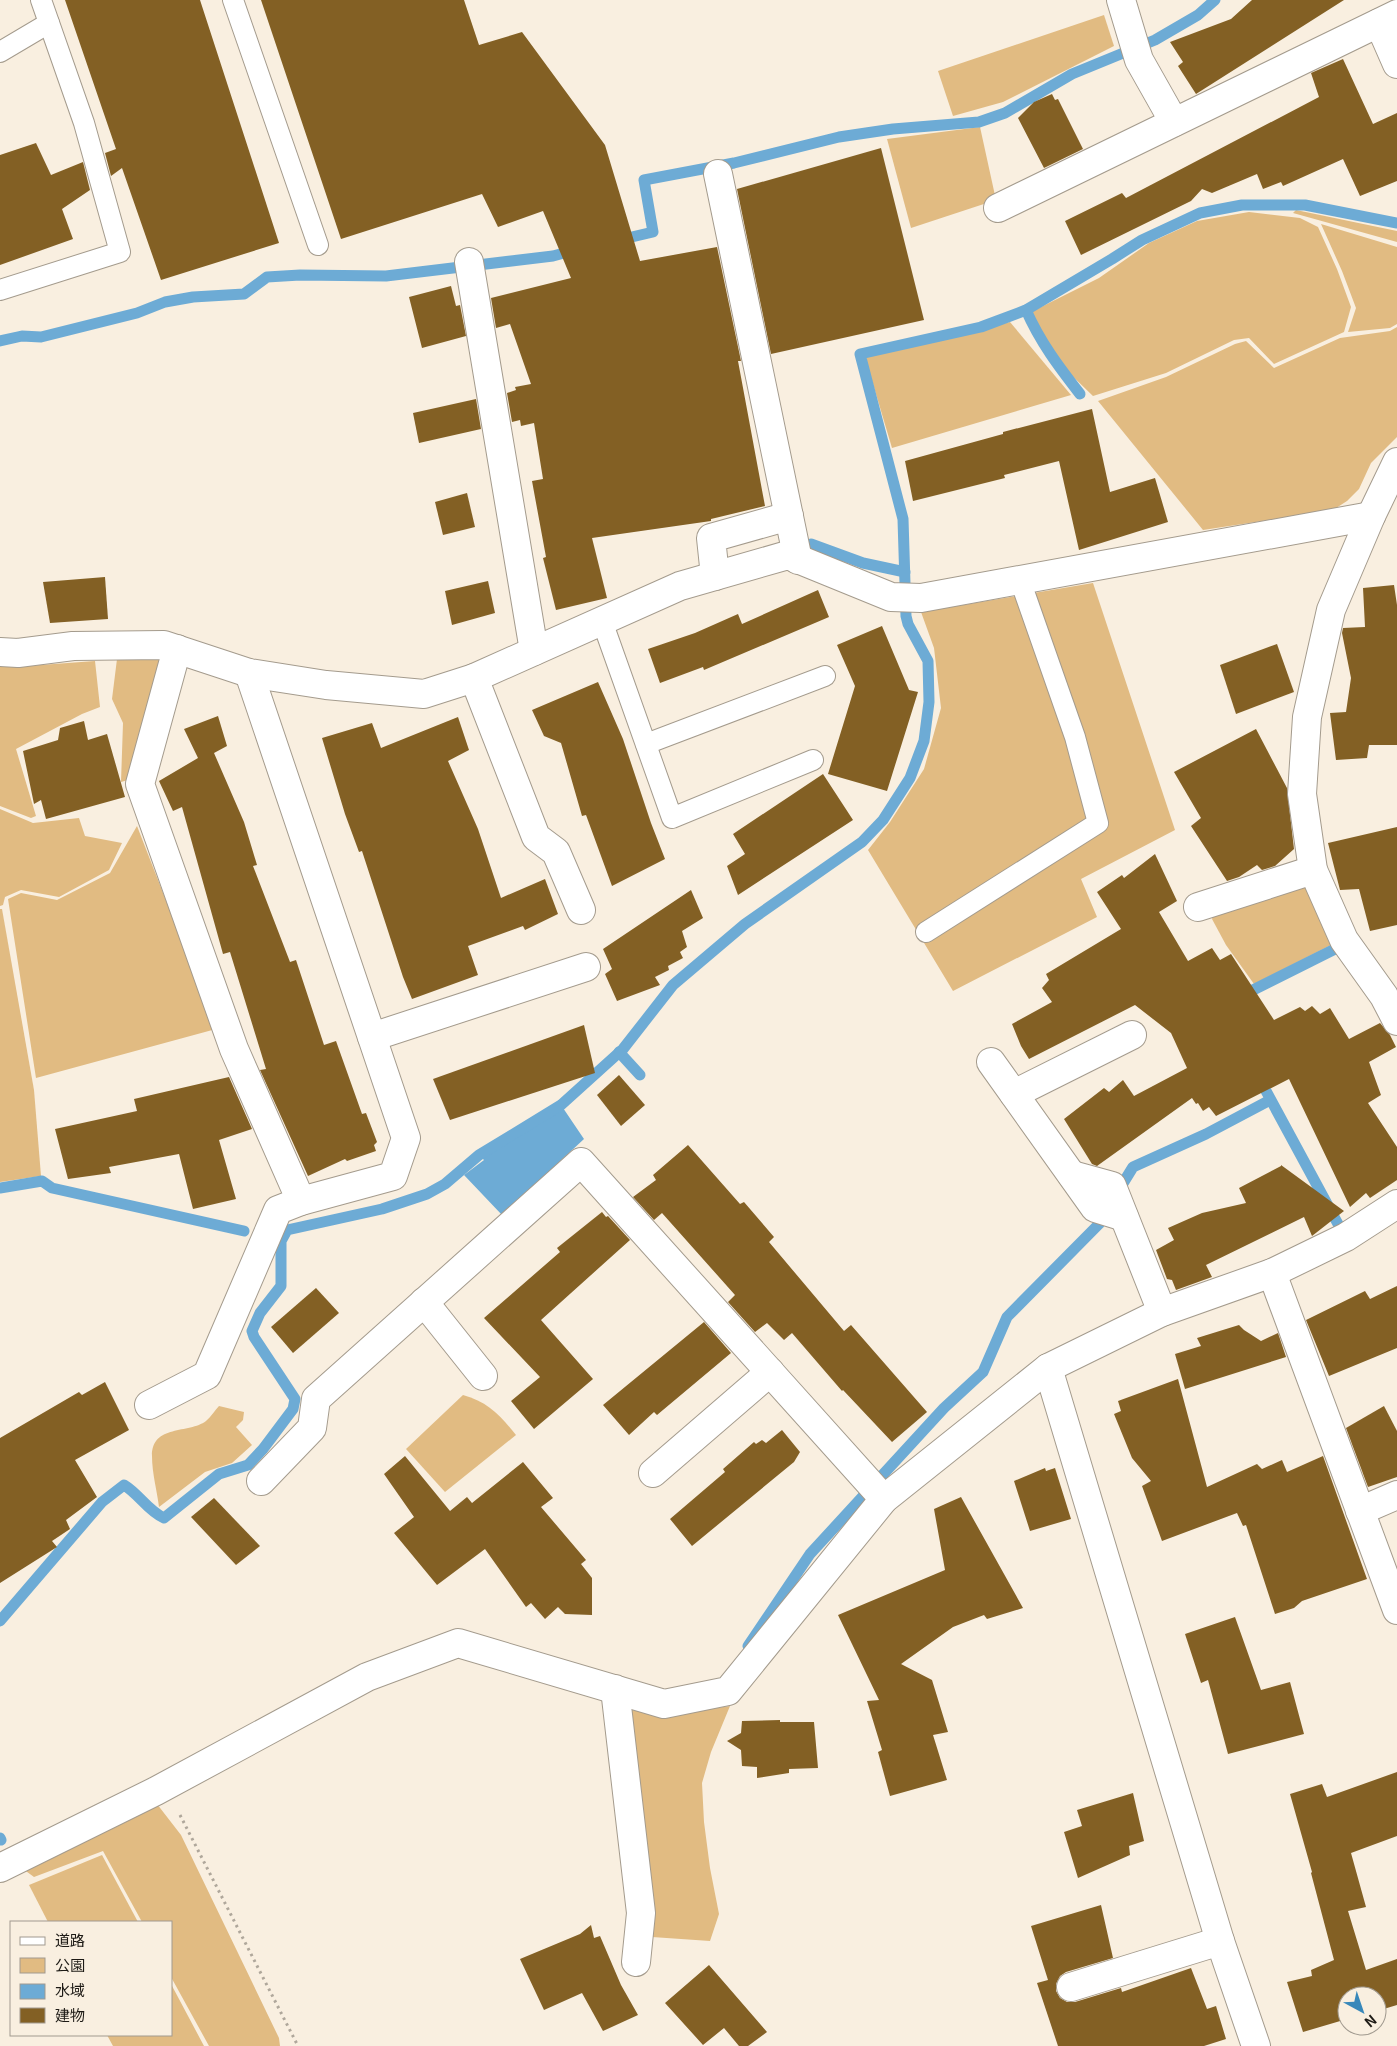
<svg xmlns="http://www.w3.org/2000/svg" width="1397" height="2046" font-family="Georgia,'Noto Sans JP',serif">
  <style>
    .green { fill: #e1bb82 }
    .water { fill: #6dabd5 }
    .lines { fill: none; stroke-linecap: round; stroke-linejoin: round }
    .stream { stroke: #6dabd5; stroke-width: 11 }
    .building { fill: #836024 }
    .lane-casing { stroke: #a49b8d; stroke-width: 22 }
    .street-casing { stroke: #a49b8d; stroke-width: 30 }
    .path { stroke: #afa79b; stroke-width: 3; stroke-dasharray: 2.5 4; stroke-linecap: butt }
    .lane { stroke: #fff; stroke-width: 20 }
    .street { stroke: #fff; stroke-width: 28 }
  </style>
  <rect width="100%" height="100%" fill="#f9efe0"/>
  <g class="green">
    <path d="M 1104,15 L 1114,46 L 1003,102 L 953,116 L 938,71 Z"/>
    <path d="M 980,127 L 996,200 L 911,228 L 887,139 Z"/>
    <path d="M 1296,210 L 1397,231 L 1397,242 L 1293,213 Z"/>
    <path d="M 1249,212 L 1300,218 L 1318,227 L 1337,269 L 1351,307 L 1344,332 L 1274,364 L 1249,338 L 1234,340 L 1166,373 L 1093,396 L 1062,366 L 1039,331 L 1031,312 L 1099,278 L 1149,243 L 1197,221 Z"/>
    <path d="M 1321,224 L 1397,247 L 1397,324 L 1390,328 L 1348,332 L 1356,308 L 1342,271 Z"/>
    <path d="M 1010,322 L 1071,395 L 892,448 L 865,357 Z"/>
    <path d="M 1397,327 L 1397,437 L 1371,463 L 1359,489 L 1347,501 L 1333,510 L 1203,530 L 1098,401 L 1166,377 L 1235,344 L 1246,341 L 1274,368 L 1340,338 L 1390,331 Z"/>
    <path d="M 1093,583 L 1175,830 L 1081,879 L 1097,917 L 953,991 L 868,850 L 890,822 L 924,769 L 941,708 L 934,648 L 921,612 Z"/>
    <path d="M 117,659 L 160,660 L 128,780 L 121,782 L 123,723 L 112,699 Z"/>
    <path d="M 95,661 L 100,707 L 82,714 L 16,749 L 36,816 L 31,818 L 0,806 L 0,663 L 27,666 Z"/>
    <path d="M 0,809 L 33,823 L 79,818 L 85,836 L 122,843 L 109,870 L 59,897 L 21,890 L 5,897 L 3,905 L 0,906 Z"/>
    <path d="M 137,826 L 216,1029 L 36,1078 L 8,899 L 21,893 L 57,900 L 110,873 Z"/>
    <path d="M 1303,879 L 1331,945 L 1254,984 L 1226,945 L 1212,919 L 1216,909 Z"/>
    <path d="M 0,909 L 2,909 L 34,1090 L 41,1176 L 0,1182 Z"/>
    <path d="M 463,1395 C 488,1402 500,1415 516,1435 L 445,1492 L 406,1449 Z"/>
    <path d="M 219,1406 L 244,1412 L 243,1420 L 236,1427 L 252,1445 L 232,1463 L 205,1472 L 159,1507 C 157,1491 152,1473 152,1456 C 152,1424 189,1434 206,1421 C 211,1417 215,1410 219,1406 Z"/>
    <path d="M 730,1706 L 711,1752 L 702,1783 L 704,1822 L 710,1868 L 719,1914 L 710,1941 L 652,1937 L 625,1710 L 696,1711 Z"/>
    <path d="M 157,1804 L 181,1835 L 279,2038 L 280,2046 L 209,2046 L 171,1977 L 171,1922 L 142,1922 L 103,1851 L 34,1877 L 19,1866 Z"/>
    <path d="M 102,1855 L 138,1922 L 48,1922 L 29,1885 Z"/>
    <path d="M 171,1984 L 204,2046 L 113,2046 L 107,2035 L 171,2035 Z"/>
  </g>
  <path class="water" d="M 561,1105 L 584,1139 L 502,1215 L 464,1175 L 484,1160 L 479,1155 Z"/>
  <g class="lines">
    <g class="stream">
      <path d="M 619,240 L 653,232 L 644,180 L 734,163 L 839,137 L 893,129 L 979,122 L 1005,113 L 1072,74 L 1155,40 L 1198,15 L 1215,0"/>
      <path d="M 1026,310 C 1040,342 1059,367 1080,394"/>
      <path d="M 0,341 L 22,336 L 41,337 L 137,313 L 165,302 L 193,297 L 244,294 L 267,277 L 300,275 L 386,276 L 553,256 L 575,250"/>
      <path d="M 811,544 L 863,563 L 905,572"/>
      <path d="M 1241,996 L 1335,949"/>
      <path d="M 619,1052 L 640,1075"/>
      <path d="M 1259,1078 L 1338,1224"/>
      <path d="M 0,1188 L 42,1181 L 52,1188 L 244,1231"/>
      <path d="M 1117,1193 L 1133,1167 L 1206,1134 L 1270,1100"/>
      <path d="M 0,1621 L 102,1502 L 124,1485 C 139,1494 148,1511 164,1518 L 219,1474 L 248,1465 L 263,1449 L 293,1409 L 295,1399 L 254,1337 L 252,1331 L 260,1313 L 281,1286 L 281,1241 L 287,1230 L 382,1209 L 427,1194 L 445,1184 L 479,1155 L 561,1105 L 623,1049 L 673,985 L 745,924 L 862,842 L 883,820 L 910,778 L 924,741 L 929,702 L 928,661 L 908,624 L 906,616 L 903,519 L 860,354 L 981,327 L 1026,310 L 1112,259 L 1142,240 L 1200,213 L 1242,205 L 1305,205 L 1397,223"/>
      <path d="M 748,1646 L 810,1554 L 944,1408 L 983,1372 L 1007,1317 L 1099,1224 L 1107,1211"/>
      <path d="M 0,1838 L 1,1840"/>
    </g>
  </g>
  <g class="building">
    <path d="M 65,0 L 200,0 L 279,243 L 161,280 L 122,168 L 111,176 L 105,153 L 116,149 Z"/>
    <path d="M 261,0 L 464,0 L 479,45 L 522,32 L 605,145 L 640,261 L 717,247 L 741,361 L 738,361 L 765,506 L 711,519 L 711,521 L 592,538 L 607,598 L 556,610 L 543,558 L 546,557 L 532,481 L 543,479 L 534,423 L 521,426 L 520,420 L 512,422 L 507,393 L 516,390 L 515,387 L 531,384 L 510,324 L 496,328 L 491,298 L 571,278 L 543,211 L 498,227 L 482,194 L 341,239 Z"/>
    <path d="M 1252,0 L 1344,0 L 1196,94 L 1178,66 L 1183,62 L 1170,42 L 1231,19 Z"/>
    <path d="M 1343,59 L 1373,124 L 1397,113 L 1397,181 L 1360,196 L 1343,159 L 1283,186 L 1281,182 L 1263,189 L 1257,174 L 1212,193 L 1202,189 L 1191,201 L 1081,255 L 1065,221 L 1122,193 L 1126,198 L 1319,97 L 1311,73 Z"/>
    <path d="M 1052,94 L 1055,100 L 1058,99 L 1083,149 L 1044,168 L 1018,118 L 1034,102 Z"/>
    <path d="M 36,143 L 51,175 L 83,162 L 90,190 L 62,209 L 73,239 L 0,265 L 0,155 Z"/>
    <path d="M 881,148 L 924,320 L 771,354 L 737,189 Z"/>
    <path d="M 451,286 L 456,306 L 460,305 L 466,336 L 422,348 L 409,297 Z"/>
    <path d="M 476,399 L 481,429 L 419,443 L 413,413 Z"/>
    <path d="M 1092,409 L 1110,492 L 1155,478 L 1168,522 L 1079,550 L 1059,461 L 1004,475 L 1005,478 L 913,501 L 905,461 L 1003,434 L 1003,432 Z"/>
    <path d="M 467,493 L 475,527 L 443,535 L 435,502 Z"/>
    <path d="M 105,577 L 108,619 L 50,623 L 43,582 Z"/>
    <path d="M 488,581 L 495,613 L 452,625 L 445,591 Z"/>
    <path d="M 1394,585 L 1397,605 L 1397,745 L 1369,745 L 1367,758 L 1336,760 L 1330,713 L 1346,712 L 1351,678 L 1342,633 L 1343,628 L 1365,627 L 1363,588 Z"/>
    <path d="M 818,590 L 829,617 L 704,670 L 703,667 L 660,683 L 648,649 L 695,633 L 738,614 L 742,624 Z"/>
    <path d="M 882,626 L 909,690 L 918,692 L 887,791 L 828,774 L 855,686 L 837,645 Z"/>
    <path d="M 1277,644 L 1294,692 L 1236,714 L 1220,665 Z"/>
    <path d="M 598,682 L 623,739 L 651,823 L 665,859 L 612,886 L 586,815 L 582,816 L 561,743 L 544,736 L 532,710 Z"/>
    <path d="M 218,716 L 227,746 L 214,753 L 244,822 L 257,865 L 253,866 L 290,962 L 296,960 L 324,1045 L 336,1041 L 362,1114 L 366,1113 L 377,1142 L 374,1145 L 376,1151 L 347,1161 L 345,1159 L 308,1176 L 260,1070 L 266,1069 L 230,952 L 223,954 L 182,807 L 173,811 L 159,781 L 198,758 L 184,729 Z"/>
    <path d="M 458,717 L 469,750 L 448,761 L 478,829 L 501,898 L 545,879 L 558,914 L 525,930 L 523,926 L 468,946 L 478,975 L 412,999 L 403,977 L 362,851 L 359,852 L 345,814 L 322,738 L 372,723 L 381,748 Z"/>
    <path d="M 84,721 L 88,740 L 107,734 L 125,797 L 46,819 L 41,800 L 34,804 L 23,751 L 58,740 L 60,728 Z"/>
    <path d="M 1256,729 L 1287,788 L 1294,849 L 1275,866 L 1262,870 L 1257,865 L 1239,877 L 1227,881 L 1191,826 L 1201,818 L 1174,772 Z"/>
    <path d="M 823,774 L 853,820 L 738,895 L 727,866 L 745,854 L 733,834 Z"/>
    <path d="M 1397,827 L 1397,925 L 1370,931 L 1359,889 L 1340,890 L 1328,843 Z"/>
    <path d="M 1155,854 L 1177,901 L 1159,912 L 1188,961 L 1212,948 L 1220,960 L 1231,954 L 1274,1020 L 1300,1007 L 1305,1011 L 1312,1006 L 1320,1014 L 1330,1008 L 1349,1039 L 1380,1023 L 1390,1035 L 1396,1047 L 1369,1062 L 1381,1095 L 1368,1103 L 1397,1147 L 1397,1180 L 1370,1198 L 1366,1193 L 1350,1207 L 1289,1079 L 1216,1116 L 1209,1107 L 1203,1111 L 1198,1103 L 1196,1104 L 1192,1098 L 1097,1166 L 1092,1164 L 1064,1119 L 1104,1088 L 1109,1092 L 1123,1080 L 1134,1096 L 1187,1068 L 1171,1033 L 1135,1005 L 1029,1059 L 1021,1046 L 1012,1024 L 1052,1002 L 1042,988 L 1049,980 L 1046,974 L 1121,929 L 1097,892 L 1122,875 L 1124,878 Z"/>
    <path d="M 691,890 L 703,918 L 682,931 L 687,947 L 680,952 L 683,958 L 668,966 L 669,970 L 655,977 L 660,985 L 617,1001 L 605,974 L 612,969 L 603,949 Z"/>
    <path d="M 584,1025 L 595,1073 L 450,1120 L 433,1079 Z"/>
    <path d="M 619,1075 L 645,1105 L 621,1126 L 597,1095 Z"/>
    <path d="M 229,1077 L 252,1129 L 219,1140 L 236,1199 L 193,1209 L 179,1154 L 109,1167 L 111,1173 L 68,1179 L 55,1129 L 137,1111 L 134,1099 Z"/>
    <path d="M 688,1145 L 740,1204 L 744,1202 L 774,1237 L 769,1242 L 844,1331 L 851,1325 L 927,1412 L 892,1442 L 843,1390 L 842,1391 L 792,1333 L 784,1340 L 767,1323 L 755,1332 L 728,1302 L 735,1295 L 662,1213 L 654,1220 L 633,1197 L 656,1180 L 653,1175 Z"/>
    <path d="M 1281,1165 L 1344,1211 L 1312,1236 L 1304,1217 L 1206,1265 L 1212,1277 L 1176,1290 L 1172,1280 L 1167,1279 L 1156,1250 L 1174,1240 L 1168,1228 L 1202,1213 L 1246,1203 L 1239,1188 L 1281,1166 Z"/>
    <path d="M 602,1212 L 606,1217 L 608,1216 L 630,1240 L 541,1320 L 593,1379 L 534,1429 L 511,1401 L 540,1377 L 484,1318 L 560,1252 L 557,1248 Z"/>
    <path d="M 1397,1286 L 1397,1348 L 1329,1376 L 1306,1320 L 1365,1291 L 1370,1299 Z"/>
    <path d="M 316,1288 L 339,1313 L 293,1353 L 271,1327 Z"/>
    <path d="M 704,1322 L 731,1353 L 657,1415 L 654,1412 L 629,1435 L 603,1405 Z"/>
    <path d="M 1239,1325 L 1244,1330 L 1261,1341 L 1278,1333 L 1286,1357 L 1185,1389 L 1175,1354 L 1201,1346 L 1197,1338 Z"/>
    <path d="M 1178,1379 L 1207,1487 L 1257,1464 L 1262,1469 L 1282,1460 L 1287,1472 L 1323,1456 L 1367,1579 L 1302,1601 L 1294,1608 L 1275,1614 L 1246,1525 L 1243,1526 L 1237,1513 L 1162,1541 L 1142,1486 L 1151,1481 L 1132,1458 L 1114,1414 L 1121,1411 L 1118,1401 Z"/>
    <path d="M 105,1382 L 129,1430 L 75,1460 L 97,1497 L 66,1520 L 70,1529 L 52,1541 L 57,1547 L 0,1583 L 0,1438 L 79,1392 L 82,1395 Z"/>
    <path d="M 1384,1406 L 1397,1431 L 1397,1477 L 1368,1487 L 1346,1428 Z"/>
    <path d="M 782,1430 L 800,1452 L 794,1462 L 692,1546 L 670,1519 L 725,1472 L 723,1469 L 754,1442 L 756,1444 L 762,1440 L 766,1443 Z"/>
    <path d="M 405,1456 L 450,1511 L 467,1497 L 472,1503 L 523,1462 L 553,1498 L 541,1507 L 586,1560 L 581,1564 L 592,1578 L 592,1615 L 565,1614 L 558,1607 L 545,1619 L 531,1603 L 526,1607 L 485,1549 L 437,1585 L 394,1533 L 414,1517 L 384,1474 Z"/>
    <path d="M 1045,1468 L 1046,1471 L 1055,1468 L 1071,1519 L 1030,1531 L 1014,1481 Z"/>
    <path d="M 961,1497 L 1023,1608 L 987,1619 L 984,1615 L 953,1627 L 901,1664 L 932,1680 L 948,1732 L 933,1735 L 947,1780 L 890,1796 L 878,1752 L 882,1750 L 867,1701 L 879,1700 L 838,1615 L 945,1570 L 934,1509 Z"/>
    <path d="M 214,1498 L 260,1546 L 236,1565 L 191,1517 Z"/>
    <path d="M 1235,1617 L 1261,1690 L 1290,1682 L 1304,1734 L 1228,1754 L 1208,1680 L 1201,1683 L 1185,1634 Z"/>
    <path d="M 780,1720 L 780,1722 L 814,1722 L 818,1768 L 789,1769 L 789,1773 L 757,1778 L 757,1767 L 742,1766 L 741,1750 L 727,1741 L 741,1733 L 742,1721 Z"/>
    <path d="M 1397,1772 L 1397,1836 L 1351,1853 L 1366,1907 L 1348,1911 L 1366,1970 L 1397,1959 L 1397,2005 L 1377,2011 L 1377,1996 L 1347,1996 L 1347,2019 L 1303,2032 L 1287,1982 L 1312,1976 L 1311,1970 L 1334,1960 L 1311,1873 L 1312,1872 L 1290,1794 L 1322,1784 L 1327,1797 Z"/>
    <path d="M 1133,1793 L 1144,1841 L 1129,1846 L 1130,1855 L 1078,1878 L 1064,1832 L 1082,1826 L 1077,1810 Z"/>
    <path d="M 1101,1905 L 1113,1958 L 1066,1972 L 1060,1976 L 1056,1984 L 1056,1991 L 1060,1998 L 1067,2002 L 1075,2002 L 1121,1988 L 1122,1992 L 1191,1968 L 1207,2009 L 1216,2006 L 1226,2039 L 1204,2046 L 1058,2046 L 1037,1983 L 1048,1980 L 1031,1926 Z"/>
    <path d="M 591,1925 L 594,1938 L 600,1936 L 621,1985 L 638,2015 L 603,2031 L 582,1993 L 544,2010 L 520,1959 L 580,1934 Z"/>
    <path d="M 709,1965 L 767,2032 L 748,2046 L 739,2046 L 724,2028 L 703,2045 L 665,2003 Z"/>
  </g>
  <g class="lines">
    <g class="lane-casing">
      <g id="lane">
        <path d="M 233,0 L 318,245"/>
        <path d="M 0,52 L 49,23"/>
        <path d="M 0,290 L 120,252 L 84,123 L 41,0"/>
        <path d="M 602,621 L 672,818 L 813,760"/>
        <path d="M 646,744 L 825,676"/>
        <path d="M 926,932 L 1098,823 L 1075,737 L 1020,580"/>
      </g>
    </g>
    <g class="street-casing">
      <g id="street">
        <path d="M 1121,0 L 1139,60 L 1174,122"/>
        <path d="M 1379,23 L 1397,64"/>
        <path d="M 718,174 L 798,560"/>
        <path d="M 998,208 L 1397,14"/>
        <path d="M 469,262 L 534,651"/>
        <path d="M 1397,462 L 1371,516 L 1331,610 L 1307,717 L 1302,794 L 1313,870 L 1344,940 L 1384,996 L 1397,1021"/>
        <path d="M 715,576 L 711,538 L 789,516"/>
        <path d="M 177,649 L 140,784 L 234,1049 L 301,1201"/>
        <path d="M 0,652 L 18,653 L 73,646 L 164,645 L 249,673 L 326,685 L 424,694 L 474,678 L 680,586 L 788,555 L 891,597 L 921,598 L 1371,516"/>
        <path d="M 474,678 L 536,837 L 556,852 L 581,910"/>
        <path d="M 1198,907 L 1313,870"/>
        <path d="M 372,1037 L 586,967"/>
        <path d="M 991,1062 L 1095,1208 L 1124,1217"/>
        <path d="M 1014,1094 L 1132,1035"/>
        <path d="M 1072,1175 L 1112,1186 L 1162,1312"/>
        <path d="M 1272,1273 L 1397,1610"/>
        <path d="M 424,1302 L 483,1376"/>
        <path d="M 1048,1368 L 1220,1941 L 1256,2046"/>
        <path d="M 149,1405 L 207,1375 L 278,1210 L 301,1201 L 393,1176 L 406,1138 L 249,673"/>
        <path d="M 653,1473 L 770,1372"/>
        <path d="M 261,1481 L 312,1428 L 316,1399 L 581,1162 L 884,1499"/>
        <path d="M 1360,1511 L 1397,1495"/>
        <path d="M 615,1689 L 641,1913 L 636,1962"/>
        <path d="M 0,1868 L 156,1791 L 367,1677 L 458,1643 L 664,1704 L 728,1691 L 884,1499 L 1048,1368 L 1162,1312 L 1272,1273 L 1346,1237 L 1397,1204"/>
        <path d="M 1071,1987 L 1220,1941"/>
      </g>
    </g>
    <path class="path" d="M 180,1815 L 298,2046"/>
    <use href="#lane" class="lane"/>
    <use href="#street" class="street"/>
  </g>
  <rect x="10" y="1921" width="162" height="115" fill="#f9efe0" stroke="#a19a8f"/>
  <rect x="20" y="1937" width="25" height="8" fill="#ffffff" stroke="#a19a8f"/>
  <text x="55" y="1946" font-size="15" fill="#1d1a15">道路</text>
  <rect x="20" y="1958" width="25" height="15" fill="#e1bb82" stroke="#a19a8f"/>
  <text x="55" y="1971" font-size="15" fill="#1d1a15">公園</text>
  <rect x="20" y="1984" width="25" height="15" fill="#6dabd5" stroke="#a19a8f"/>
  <text x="55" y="1996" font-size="15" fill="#1d1a15">水域</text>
  <rect x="20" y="2008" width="25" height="15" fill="#836024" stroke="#a19a8f"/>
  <text x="55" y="2021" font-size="15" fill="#1d1a15">建物</text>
  <g transform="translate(1362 2011) rotate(140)"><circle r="24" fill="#f9efe0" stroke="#a19a8f"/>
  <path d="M0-4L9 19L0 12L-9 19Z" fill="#3888ba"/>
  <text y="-8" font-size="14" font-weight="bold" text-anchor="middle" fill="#1d1a15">N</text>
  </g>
</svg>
